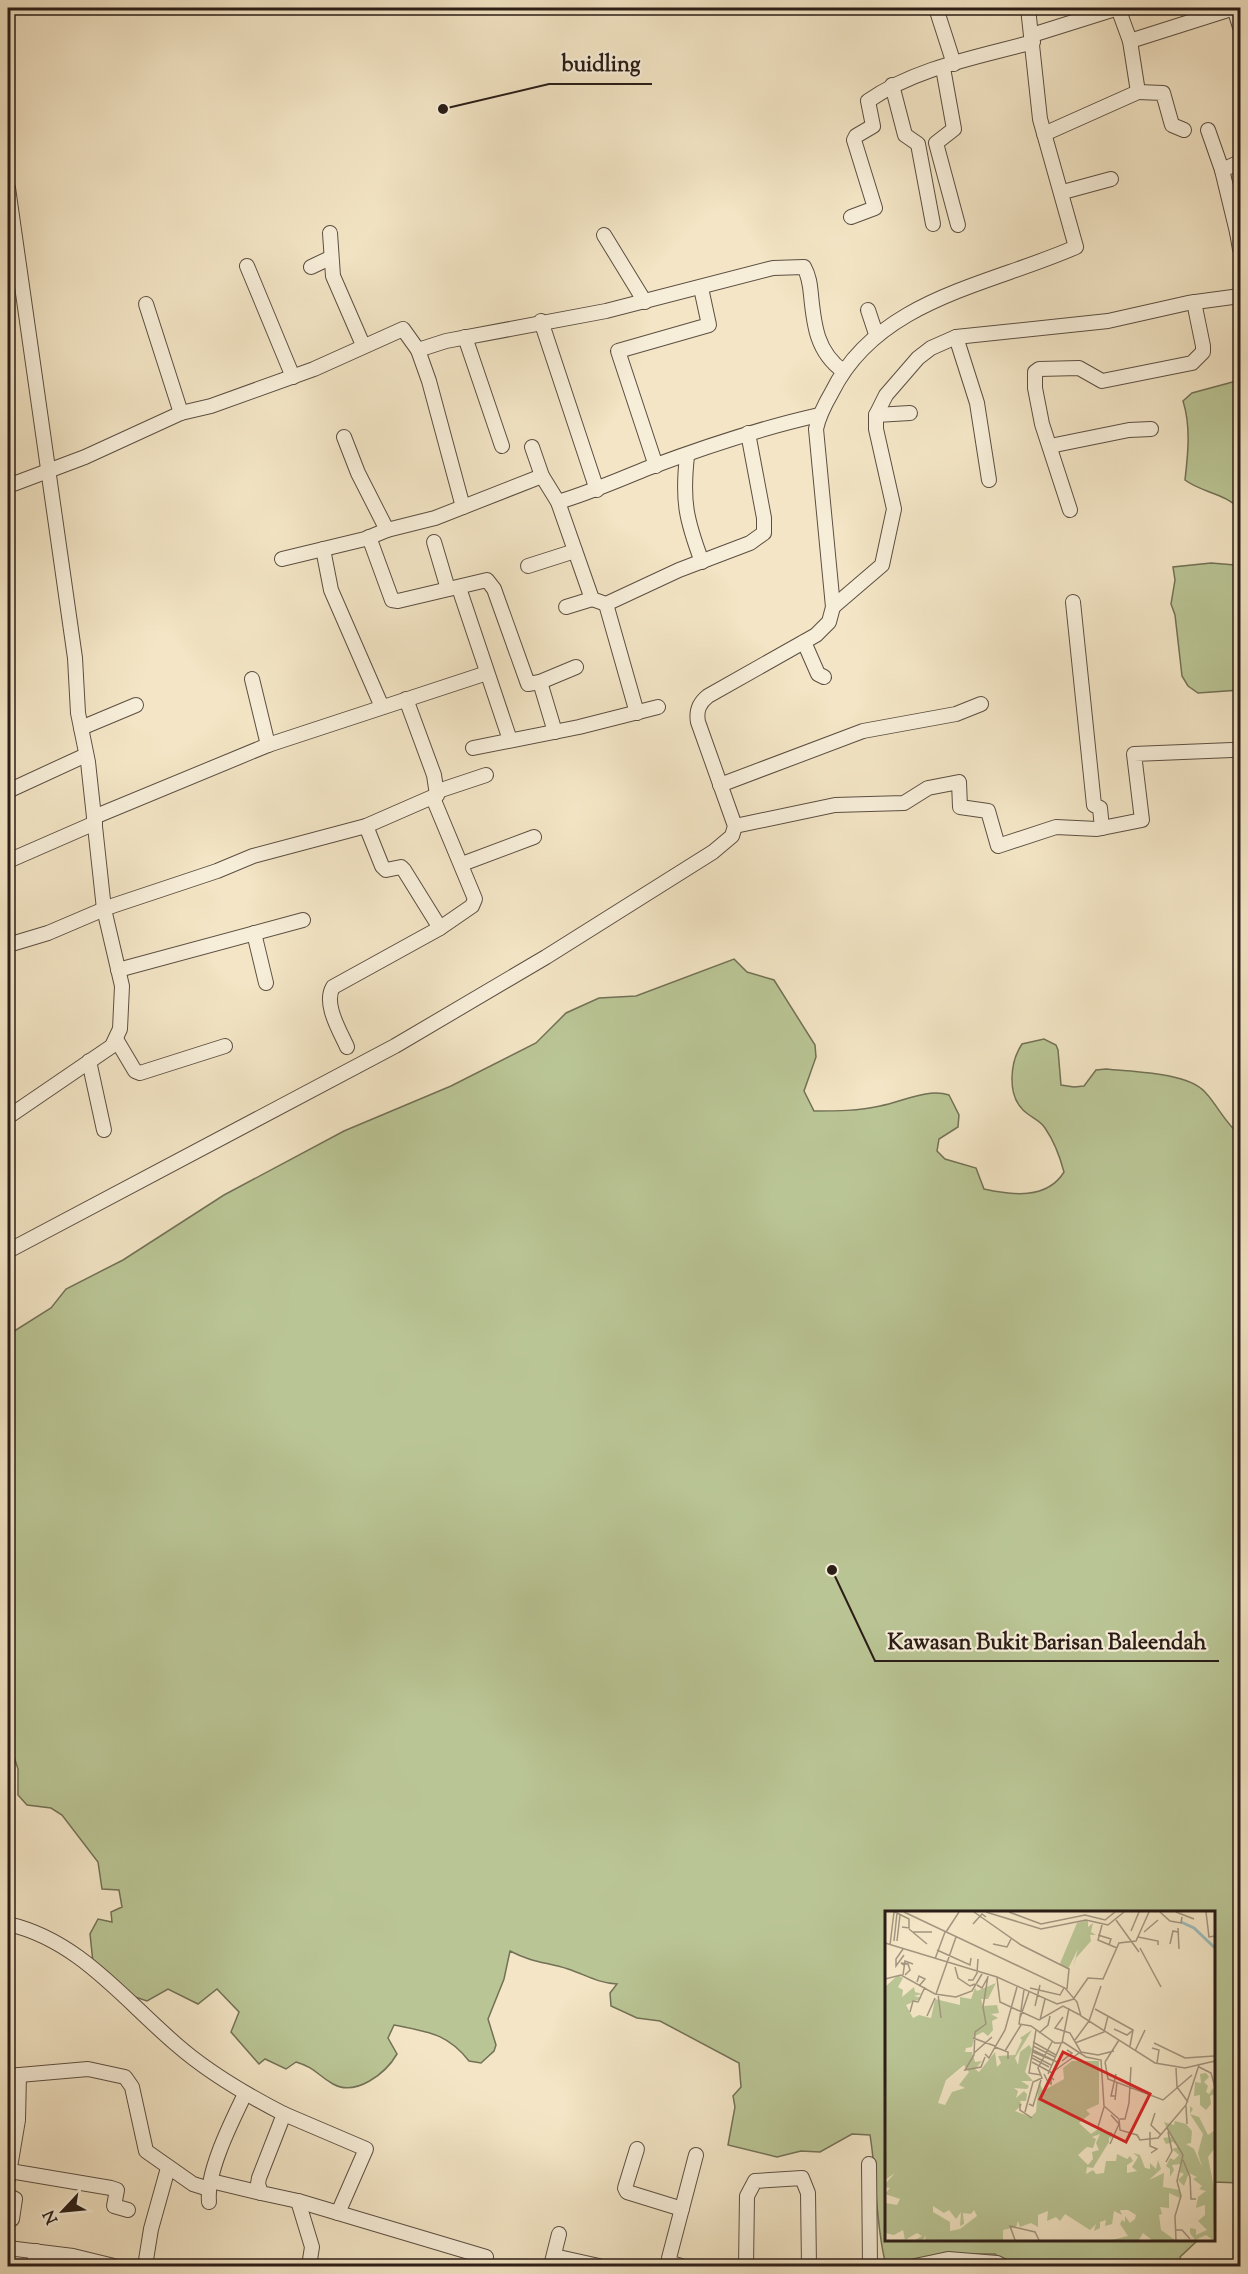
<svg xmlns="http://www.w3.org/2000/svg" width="1248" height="2274" font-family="'Sorts Mill Goudy',serif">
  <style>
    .green { fill: #bac595; stroke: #727156; stroke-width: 1.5 }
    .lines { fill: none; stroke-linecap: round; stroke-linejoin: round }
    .minor-casing { stroke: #5c4f42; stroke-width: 16 }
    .minor { stroke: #f7eed9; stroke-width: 14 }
    .inset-river { fill: none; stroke: #9dbdbb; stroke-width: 3 }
    .inset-road { fill: none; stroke: #a3957f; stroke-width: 1.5 }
    .view { fill: #d62828; fill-opacity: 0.15; stroke: #d62828; stroke-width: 3 }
    .inset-edge { fill: none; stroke: #2a1d17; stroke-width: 3 }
    .leader { fill: none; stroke: #2a1d17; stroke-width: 2 }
    .callout-dot { fill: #2a1d17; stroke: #f7eed9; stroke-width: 2 }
    .callout-label { font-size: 22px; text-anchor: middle; font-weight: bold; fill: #2a1d17; stroke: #f7eed9; stroke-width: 4.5; stroke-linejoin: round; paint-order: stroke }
  </style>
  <rect width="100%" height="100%" fill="#f3e5c5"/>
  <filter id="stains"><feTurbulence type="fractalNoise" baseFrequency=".00333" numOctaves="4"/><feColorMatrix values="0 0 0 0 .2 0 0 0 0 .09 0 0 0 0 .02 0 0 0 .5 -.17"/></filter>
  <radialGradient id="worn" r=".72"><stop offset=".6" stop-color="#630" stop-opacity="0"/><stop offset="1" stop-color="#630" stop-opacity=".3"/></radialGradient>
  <g class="green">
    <path d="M 1240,380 L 1240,510 C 1226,493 1202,493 1185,480 C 1188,454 1191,426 1183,401 L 1192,393 Z"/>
    <path d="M 1211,563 L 1235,565 L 1240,563 L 1240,690 L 1198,693 L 1188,686 L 1182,676 L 1175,615 L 1171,604 L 1175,580 L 1173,567 Z"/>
    <path d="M 734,959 L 747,972 L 774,980 L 815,1045 L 816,1057 L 804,1091 L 814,1111 C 837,1111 858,1111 880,1106 C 902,1102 927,1088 949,1095 L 959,1115 L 958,1127 L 939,1139 L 937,1151 L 945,1159 L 976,1168 L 984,1189 C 1011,1195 1047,1200 1064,1172 C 1060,1157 1054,1141 1045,1128 C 1040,1120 1030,1117 1023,1110 C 1007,1094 1010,1062 1022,1044 L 1044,1039 L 1056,1045 L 1058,1050 L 1061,1085 L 1074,1087 L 1084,1086 L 1096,1070 L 1106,1069 C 1132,1072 1187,1072 1205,1092 C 1218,1106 1225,1123 1240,1135 L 1240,2183 L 1214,2182 L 1214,1912 L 886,1912 L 886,2240 L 1198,2240 L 1180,2257 L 1182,2266 L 1011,2266 L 995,2254 L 946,2254 L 897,2264 L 885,2261 C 875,2220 877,2177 870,2135 L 852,2134 L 820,2152 L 801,2151 L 777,2157 L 728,2145 L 735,2107 L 733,2096 L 741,2087 L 739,2063 L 660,2021 L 637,2018 L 611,2006 L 610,1993 L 617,1984 C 598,1983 586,1975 568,1969 C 546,1962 533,1963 510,1951 L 504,1979 L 488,2019 L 496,2045 L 494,2051 L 481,2063 L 469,2061 C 447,2033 428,2032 394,2025 L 388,2038 L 397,2054 C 386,2073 356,2097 333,2084 C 317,2075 316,2068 296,2062 L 286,2069 L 265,2059 L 259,2064 L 231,2032 L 239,2012 L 217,1989 L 198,2004 L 168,1989 L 147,2001 L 132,1996 L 94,1972 L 90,1934 L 98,1919 L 112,1922 L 111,1912 L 122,1907 L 119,1890 L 102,1889 L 98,1862 L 62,1815 L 51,1808 L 27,1805 L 18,1795 L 18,1769 L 8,1738 L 8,1335 L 51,1308 L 66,1289 L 123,1260 L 224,1195 L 344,1131 L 451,1086 L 536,1043 L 566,1013 L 599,998 L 636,996 Z"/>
  </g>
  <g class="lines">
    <g class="minor-casing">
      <g id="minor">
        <path d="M 936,8 L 954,64"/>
        <path d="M 1118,8 L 1130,41 L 1234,8"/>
        <path d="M 1234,8 L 1240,27"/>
        <path d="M 1032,35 L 1118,8"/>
        <path d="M 943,68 L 954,129 L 936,143 L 958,225"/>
        <path d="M 892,85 L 905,135 L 918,144 L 933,224"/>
        <path d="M 1138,92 L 1163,93 L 1172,125 L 1184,130"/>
        <path d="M 1208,130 L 1222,170 L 1237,232"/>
        <path d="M 1044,134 L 1138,92 L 1130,41"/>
        <path d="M 1222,170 L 1240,162"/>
        <path d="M 8,188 L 75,658 L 78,713 L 88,762 L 104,909 L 122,986 L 120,1029 L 112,1046 L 8,1117"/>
        <path d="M 1063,192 L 1111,179"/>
        <path d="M 851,217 L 875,208 L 854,140 L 856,136 L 873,126 L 868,101 C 915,68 978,57 1033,42"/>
        <path d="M 1240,231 L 1237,232 L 1240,249"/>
        <path d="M 330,233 L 333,276 L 363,345"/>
        <path d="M 604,235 L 645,302"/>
        <path d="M 247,266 L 293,377"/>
        <path d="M 311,267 L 330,258"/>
        <path d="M 146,304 L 181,413"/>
        <path d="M 868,310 L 876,334"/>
        <path d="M 541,321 L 597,490"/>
        <path d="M 465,337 L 502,446"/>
        <path d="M 956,337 L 977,403 L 989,480"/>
        <path d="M 418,350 L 429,381 L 463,507"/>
        <path d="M 876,415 L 910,413"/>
        <path d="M 1050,446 L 1129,430 L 1151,429"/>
        <path d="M 532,447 L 542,476 L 558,502 L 592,599 L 606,604 L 679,570 L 750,543 L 764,533 L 764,518 L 748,433"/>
        <path d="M 687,456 C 682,501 686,519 702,562"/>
        <path d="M 656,466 L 618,351 L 709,325 L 701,288"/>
        <path d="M 8,486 L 85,457 L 181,413 L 211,406 L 314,369 L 403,329 L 418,350 L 446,341 L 606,311 L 773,268 L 804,267 C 809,276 810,284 811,295 C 814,326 817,352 843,371"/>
        <path d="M 558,502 C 589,493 618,480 648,468 C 704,447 761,428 819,415"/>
        <path d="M 1070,510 L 1042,424 L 1035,388 L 1035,372 L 1039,369 L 1079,368 L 1102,381 L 1192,363 L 1203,352 L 1203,346 L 1194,302"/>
        <path d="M 387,530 L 435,518 L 542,476"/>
        <path d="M 369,537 L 392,600 L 398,601 L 487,580 L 494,589 L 528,684 L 540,682 L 576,667"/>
        <path d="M 434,542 L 448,589"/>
        <path d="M 323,549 L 331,590 L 382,707"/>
        <path d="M 282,559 L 365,539 L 387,530 L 358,473 L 344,437"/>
        <path d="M 528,566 L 575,551"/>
        <path d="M 459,588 L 510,740"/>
        <path d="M 1073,602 L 1094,805 L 1100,808 L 1102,828"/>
        <path d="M 606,604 L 637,713"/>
        <path d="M 566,607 L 592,599"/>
        <path d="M 833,607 L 882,565 L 894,509 L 876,429 L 876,415 L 886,395 L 918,358 L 931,348 L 956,337 L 1108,321 L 1188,303 L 1240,296"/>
        <path d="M 804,642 L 818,674 L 824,677"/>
        <path d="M 252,679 L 268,745"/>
        <path d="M 540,682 L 555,732"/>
        <path d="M 81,728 L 136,705"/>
        <path d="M 473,748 L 579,727 L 658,707"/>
        <path d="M 720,785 L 863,731 L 956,714 L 981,704"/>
        <path d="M 8,791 L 86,755"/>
        <path d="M 438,791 L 486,775"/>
        <path d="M 433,798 L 475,899 L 472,906 L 440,928"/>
        <path d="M 94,817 L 268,745 L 487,673"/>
        <path d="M 735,826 L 835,805 L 904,803 L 928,788 L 959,782 L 960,807 L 988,811 L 998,846 L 1056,827 L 1097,829 L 1142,820 L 1134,754 L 1232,750"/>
        <path d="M 8,861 L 95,823"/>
        <path d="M 462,864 L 534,837"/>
        <path d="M 254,933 L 266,983"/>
        <path d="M 8,945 L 48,933 L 109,907 L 217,871 L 253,856 L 366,826 L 437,795 L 434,775 L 406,699"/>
        <path d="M 118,970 L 303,920"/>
        <path d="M 116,1039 L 135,1071 L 140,1073 L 225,1046"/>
        <path d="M 347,1047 C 340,1031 323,1004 333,987 L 440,928 L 404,870 L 401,867 L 386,870 L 382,866 L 366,826"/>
        <path d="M 89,1061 L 104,1130"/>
        <path d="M 8,1251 L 395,1046 L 546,957 L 713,852 L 732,836 L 735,826 L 698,722 C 696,711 699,703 708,696 L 816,635 L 829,622 L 833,607 L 816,429 C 819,415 825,404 832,392 C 878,299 990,285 1076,247 L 1040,119 L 1028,8"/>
        <path d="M 8,1924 C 79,1940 123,1999 177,2045 C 209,2073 247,2095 284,2114 L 259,2178 L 258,2184 L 261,2193 L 298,2201 L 486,2257"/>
        <path d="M 8,2076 L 88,2069 L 125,2077 L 132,2087 L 146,2151 L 193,2184 L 209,2189"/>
        <path d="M 284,2114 L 366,2149 L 338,2213"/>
        <path d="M 637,2149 L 625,2188 L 627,2192 L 682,2209"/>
        <path d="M 869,2164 L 870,2266"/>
        <path d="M 10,2171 L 111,2188 L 117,2190 L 114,2206 L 128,2210"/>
        <path d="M 8,2179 L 18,2120 L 19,2075"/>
        <path d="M 211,2181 L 261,2193"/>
        <path d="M 8,2195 L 15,2199 L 12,2219 L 8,2221"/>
        <path d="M 298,2201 L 312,2247 L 309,2266"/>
        <path d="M 209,2202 C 206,2172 232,2121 245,2094"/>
        <path d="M 8,2248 L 73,2256 L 114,2266"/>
        <path d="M 554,2256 L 599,2266"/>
        <path d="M 34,2266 L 36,2251"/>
        <path d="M 145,2266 L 151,2229 L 168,2168"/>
        <path d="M 551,2266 L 559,2234"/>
        <path d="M 681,2266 L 671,2263 L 669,2258 L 696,2155"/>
        <path d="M 746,2266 L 747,2196 L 755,2181 L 802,2178 L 808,2193 L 809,2266"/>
        <path d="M 915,2266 L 948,2259 L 997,2263 L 1003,2266"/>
      </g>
    </g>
    <use href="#minor" class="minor"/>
  </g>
  <g transform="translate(885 1911)">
    <rect width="330" height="330" fill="#f3e5c5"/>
    <path d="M 203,9 L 203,16 L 208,12 L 206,21 L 211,24 L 205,24 L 206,30 L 191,47 L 187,60 L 193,38 L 183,58 L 175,53 L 176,50 L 192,12 ZM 13,64 L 18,67 L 13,76 L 18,79 L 17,86 L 29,76 L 30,81 L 37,83 L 29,85 L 37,87 L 21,94 L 28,107 L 34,104 L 46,107 L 50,88 L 75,94 L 75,86 L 86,88 L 90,77 L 92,80 L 111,72 L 103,88 L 96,88 L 98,95 L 112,94 L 114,102 L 106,103 L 113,107 L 107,110 L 108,119 L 103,125 L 98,121 L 90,125 L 87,136 L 81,137 L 80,141 L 87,141 L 90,151 L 97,150 L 90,158 L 94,161 L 110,141 L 112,156 L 116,152 L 113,145 L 130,144 L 137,129 L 135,127 L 147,119 L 130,147 L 133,154 L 135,141 L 144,134 L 147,138 L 140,161 L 148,170 L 136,170 L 144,175 L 142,178 L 129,177 L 133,180 L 131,187 L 139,180 L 142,183 L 141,190 L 135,190 L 137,194 L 130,200 L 146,206 L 151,201 L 154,170 L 158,180 L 179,168 L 178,157 L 187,150 L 214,150 L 214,193 L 201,199 L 205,203 L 194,212 L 206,223 L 216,216 L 220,221 L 227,221 L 226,228 L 224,226 L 224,231 L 208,257 L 202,256 L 201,263 L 208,259 L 211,263 L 219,262 L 221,250 L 231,250 L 232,243 L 242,248 L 245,245 L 248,250 L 242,254 L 242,262 L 252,260 L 247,256 L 253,246 L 248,242 L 255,244 L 260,257 L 265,258 L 265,252 L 271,258 L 273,249 L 276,258 L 264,269 L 279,262 L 278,276 L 295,279 L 295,287 L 284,282 L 284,297 L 275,296 L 277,303 L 274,304 L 276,319 L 290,329 L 267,329 L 258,322 L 254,329 L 227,329 L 243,325 L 235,313 L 237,309 L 240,311 L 240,305 L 245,312 L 250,308 L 251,304 L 243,299 L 235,299 L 237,304 L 229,300 L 227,313 L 220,315 L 221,309 L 215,311 L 215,317 L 209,320 L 211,313 L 205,319 L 180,303 L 175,310 L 171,306 L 162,310 L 163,300 L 153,304 L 153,316 L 146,312 L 135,316 L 133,310 L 131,316 L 118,319 L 118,329 L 40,329 L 41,324 L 38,329 L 30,329 L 37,325 L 32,322 L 20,329 L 18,319 L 9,324 L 0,322 L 0,292 L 12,294 L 15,288 L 0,283 L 5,277 L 0,276 L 1,272 L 10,262 L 0,269 L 0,76 ZM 79,154 L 84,161 L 74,174 L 80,177 L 67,181 L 60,194 L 53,192 L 61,169 ZM 215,223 L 211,232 L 214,239 L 207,241 L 208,248 L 203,254 L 193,244 L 202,236 L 208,237 L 211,228 L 207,226 ZM 48,295 L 59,302 L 64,299 L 71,308 L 76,301 L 75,315 L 79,313 L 78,302 L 86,303 L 89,299 L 92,305 L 75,318 L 65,320 L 65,311 L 48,301 ZM 321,162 L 324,166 L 319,171 L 323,175 L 321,181 L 324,183 L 328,177 L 330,183 L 325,185 L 326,193 L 321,199 L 315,194 L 315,184 L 309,185 L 310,171 L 316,172 L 315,163 ZM 305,195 L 308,198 L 305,203 L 314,206 L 323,224 L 330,219 L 330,237 L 323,246 L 330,282 L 328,329 L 321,324 L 310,329 L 305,322 L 305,317 L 311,318 L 311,324 L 322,319 L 313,310 L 320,304 L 320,294 L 311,297 L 313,286 L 321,280 L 314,278 L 317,275 L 308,268 L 312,266 L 304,262 L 299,275 L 293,269 L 299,263 L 295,261 L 296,253 L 287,254 L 289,259 L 285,266 L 285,258 L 281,255 L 285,247 L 289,249 L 294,244 L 287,238 L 293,236 L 288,231 L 281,233 L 278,227 L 286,226 L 279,211 L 289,214 L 290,210 L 301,213 L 307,220 L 306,232 L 301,233 L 309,238 L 317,256 L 313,242 L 318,223 L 305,203 Z" fill="#bac595" fill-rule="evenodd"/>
    <path class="inset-river" d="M 296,11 L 309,17 L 330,37"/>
    <path class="inset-road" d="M 10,1 L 24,8 L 24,17 L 17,16M 19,1 L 180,77 L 192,91 L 196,105 L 270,152 L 300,157 L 330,150M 89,1 L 136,34 L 184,58 L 182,78M 101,1 L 156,18 L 201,9 L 223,14 L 239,1M 124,1 L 156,13 L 200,4 L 220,9 L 230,1M 275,1 L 285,10 L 296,12 L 297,6M 291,1 L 309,8M 321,1 L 324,26 L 330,25M 231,9 L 254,41M 88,13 L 97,3 L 101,6M 217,14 L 213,29 L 232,37M 293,17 L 294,38M 24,18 L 42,33M 246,20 L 254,1M 28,21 L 47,21M 61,21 L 74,1M 259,21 L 273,9M 213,24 L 226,28 L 224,34M 253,26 L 273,30 L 273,34M 9,30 L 12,2M 12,30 L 15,4M 0,32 L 112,66 L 172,93 L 189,88M 108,33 L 122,36 L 126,28M 285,33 L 288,20 L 293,21M 5,34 L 9,1M 255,37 L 276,76M 18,38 L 11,48 L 11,55 L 19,44M 52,39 L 85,54 L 86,47M 50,48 L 60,21M 20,55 L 16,52 L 23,53 L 25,59 L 20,64M 70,56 L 73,67 L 85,75 L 90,73M 18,64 L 20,50 L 28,53M 112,67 L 115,91 L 154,109 L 178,95 L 195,104M 0,68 L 16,64 L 50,83 L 71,86 L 87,80 L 97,63M 83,69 L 88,69 L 92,62 L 93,48M 32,71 L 34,65 L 40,68 L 34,75M 92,74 L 97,77 L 103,66M 145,77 L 175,84 L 179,77M 139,79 L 134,113 L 146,115 L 170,132 L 177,132 L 184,97M 51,83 L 71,26M 53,83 L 56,107M 189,87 L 203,67 L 218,68 L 234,32 L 251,30 L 264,1M 150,95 L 155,74M 210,98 L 248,119 L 245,135M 25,101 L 28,90 L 33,91 L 40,76M 42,105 L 50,87M 178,106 L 170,117 L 185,122 L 196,141 L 213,144 L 229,140M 135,107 L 144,81M 155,109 L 160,88M 204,110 L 216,75M 229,118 L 242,124 L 247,120M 151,119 L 144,162 L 156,164M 154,122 L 163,114 L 165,105M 88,127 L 110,135M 190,129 L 204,110M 148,131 L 171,144M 178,131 L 201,146 L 216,149 L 219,195 L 234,208 L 235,219 L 252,224 L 255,229 L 273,227 L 301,194 L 314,154M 190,132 L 219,121 L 223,105M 269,132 L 300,147 L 329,145M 148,135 L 170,146M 267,137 L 274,139 L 272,152M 120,140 L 136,114M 250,140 L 260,119M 148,141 L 172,151 L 148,139M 89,142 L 107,126M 100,143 L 104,147 L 110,136M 147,144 L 166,154M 100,146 L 96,156 L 80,159 L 89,144 L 90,121 L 101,113 L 98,96 L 103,65M 147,147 L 164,156M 123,148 L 123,141 L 110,136 L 120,119 L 132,76M 177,150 L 187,142 L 182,139M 147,151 L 169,163M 220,151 L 223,168 L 278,189 L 307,164M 220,151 L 234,129M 314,156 L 326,162 L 330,176M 291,157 L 292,176 L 303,191M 169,160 L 194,142M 159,163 L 163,171 L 166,173 L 166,166 L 169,169M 163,163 L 176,133M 230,185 L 226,185 L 231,163M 230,189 L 232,171M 135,193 L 135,199 L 147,207M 144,193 L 148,195 L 156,169M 301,195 L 302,213M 140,201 L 148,171 L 157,167 L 153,157 L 167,131M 270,202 L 266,214 L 276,224M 235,208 L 240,208 L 244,192 L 246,156M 213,216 L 219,196M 282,217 L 298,244 L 292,270 L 296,285 L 290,305 L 291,329M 265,221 L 265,235 L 272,238 L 266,242M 225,233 L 234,213 L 226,204M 298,249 L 305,266 L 306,288 L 311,288M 281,251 L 287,240 L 283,221M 290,319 L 297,319 L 305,328M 130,329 L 125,315 L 150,321 L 154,329"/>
    <path class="view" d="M 178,141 L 265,183 L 241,231 L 155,188 Z"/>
    <rect width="330" height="330" class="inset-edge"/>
  </g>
  <path class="leader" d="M443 109L549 84H652M832 1570L875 1661H1219"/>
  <g class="callout-dot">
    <circle cx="443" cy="109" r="6"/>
    <circle cx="832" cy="1570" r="6"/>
  </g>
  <g class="callout-label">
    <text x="601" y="71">buidling</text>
    <text x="1047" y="1649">Kawasan Bukit Barisan Baleendah</text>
  </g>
  <rect width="1248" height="2274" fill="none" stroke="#f3e5c5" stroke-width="30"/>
  <rect x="9" y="9" width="1230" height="2256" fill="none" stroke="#2a1d17" stroke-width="3"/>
  <rect x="15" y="15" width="1218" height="2244" fill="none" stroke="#2a1d17" stroke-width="1.5"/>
  <g transform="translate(63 2211) rotate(244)" stroke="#f7eed9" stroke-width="4.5" paint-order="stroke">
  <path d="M0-4.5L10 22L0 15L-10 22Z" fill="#2a1d17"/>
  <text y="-9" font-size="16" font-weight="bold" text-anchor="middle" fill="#2a1d17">N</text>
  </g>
  <rect width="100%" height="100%" filter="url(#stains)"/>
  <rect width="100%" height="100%" fill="url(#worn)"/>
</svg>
